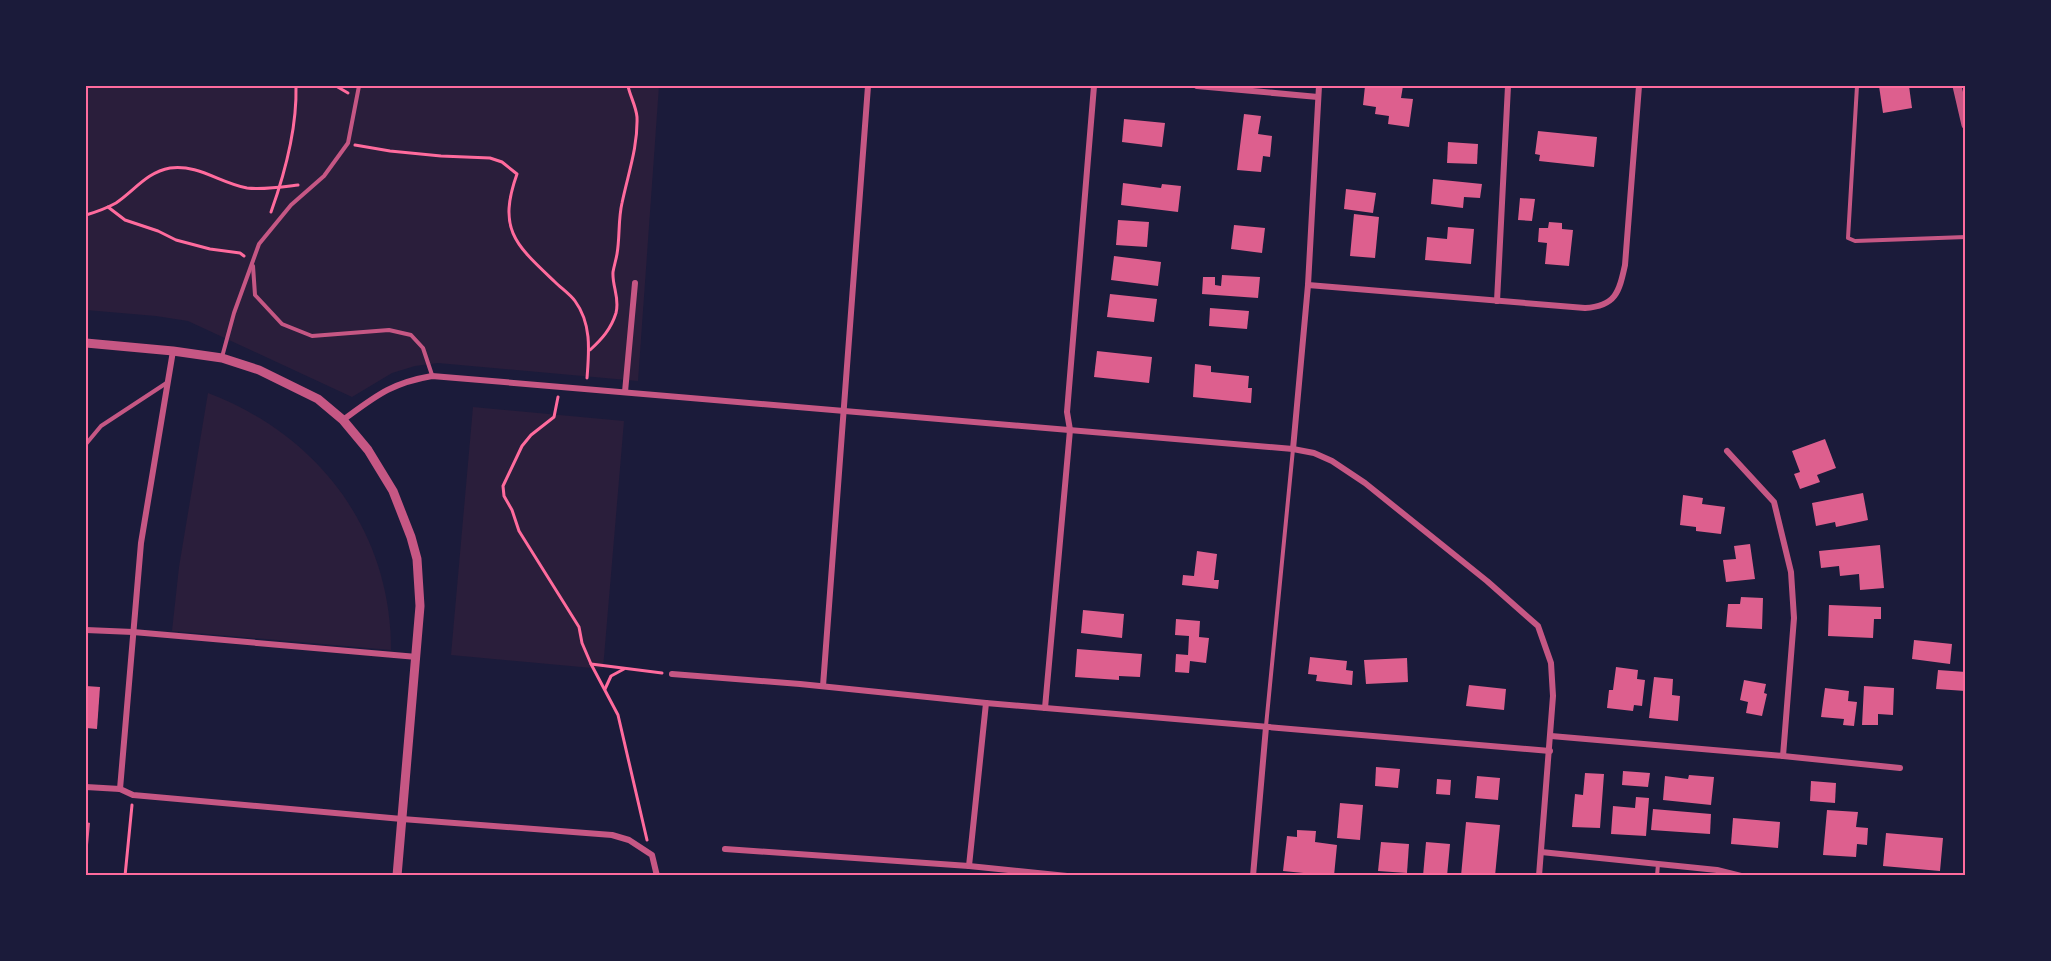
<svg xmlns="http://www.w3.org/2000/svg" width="2051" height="961" font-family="Ubuntu,sans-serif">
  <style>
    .green { fill: #2a1e3b }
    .building { fill: #dd5f8e }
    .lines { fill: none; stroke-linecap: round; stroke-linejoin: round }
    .path { stroke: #ff6b9d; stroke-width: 3 }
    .service { stroke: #c65784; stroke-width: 4 }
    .minor { stroke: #c65784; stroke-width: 6 }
    .tertiary { stroke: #c65784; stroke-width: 9 }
    .neatline { fill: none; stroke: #ff6b9d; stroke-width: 2 }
  </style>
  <rect width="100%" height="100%" fill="#1b1b3a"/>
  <g class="green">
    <path d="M 86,86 L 659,86 L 638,381 L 438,363 L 415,366 L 392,373 L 352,397 L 188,321 L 156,316 L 86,310 Z"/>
    <path d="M 208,393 C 318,435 391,530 391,650 L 172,631 L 179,567 Z"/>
    <path d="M 473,407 L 624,421 L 603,669 L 451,655 Z"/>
  </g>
  <g class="building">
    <path d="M 1365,86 L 1403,86 L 1401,98 L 1413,99 L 1409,127 L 1388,124 L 1389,116 L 1375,114 L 1376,107 L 1363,105 Z"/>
    <path d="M 1879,86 L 1909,86 L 1912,108 L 1883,113 Z"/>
    <path d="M 1244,114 L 1261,116 L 1258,134 L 1272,136 L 1270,157 L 1263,156 L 1261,172 L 1237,170 Z"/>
    <path d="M 1124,119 L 1165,123 L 1162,147 L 1122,142 Z"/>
    <path d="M 1538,131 L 1597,137 L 1594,167 L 1539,161 L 1540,155 L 1535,154 Z"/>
    <path d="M 1448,142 L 1478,144 L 1477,164 L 1447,163 Z"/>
    <path d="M 1433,179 L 1482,184 L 1480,198 L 1464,197 L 1463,208 L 1431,204 Z"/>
    <path d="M 1123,183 L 1161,188 L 1162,184 L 1181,186 L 1178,212 L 1121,205 Z"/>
    <path d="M 1346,189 L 1376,193 L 1373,213 L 1344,209 Z"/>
    <path d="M 1520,198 L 1535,199 L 1532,221 L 1518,220 Z"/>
    <path d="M 1354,214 L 1379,217 L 1375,258 L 1350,256 Z"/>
    <path d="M 1118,220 L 1149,222 L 1147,247 L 1116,245 Z"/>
    <path d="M 1549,222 L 1562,223 L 1562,229 L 1573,230 L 1569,266 L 1545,264 L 1547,243 L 1538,242 L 1539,228 L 1548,228 Z"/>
    <path d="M 1234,225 L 1265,228 L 1262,253 L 1231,249 Z"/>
    <path d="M 1448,227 L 1474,229 L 1471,264 L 1425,260 L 1427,237 L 1447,239 Z"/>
    <path d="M 1114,256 L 1161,262 L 1158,286 L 1111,280 Z"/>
    <path d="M 1222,275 L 1260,277 L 1258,298 L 1202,294 L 1203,277 L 1215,277 L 1215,285 L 1221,286 Z"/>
    <path d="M 1110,294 L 1157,299 L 1154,322 L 1107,317 Z"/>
    <path d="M 1210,308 L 1249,311 L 1247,329 L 1209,326 Z"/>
    <path d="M 1097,351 L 1152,357 L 1149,383 L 1094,377 Z"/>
    <path d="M 1195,364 L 1211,366 L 1211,372 L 1249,376 L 1248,388 L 1252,388 L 1251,403 L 1193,397 Z"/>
    <path d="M 1825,439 L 1836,468 L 1817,475 L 1820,482 L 1800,489 L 1794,474 L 1800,472 L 1792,451 Z"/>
    <path d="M 1863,493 L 1868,520 L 1836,527 L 1835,522 L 1816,526 L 1812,503 Z"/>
    <path d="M 1683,495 L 1703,498 L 1702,504 L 1725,507 L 1721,534 L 1696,531 L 1696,527 L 1680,525 Z"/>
    <path d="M 1750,544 L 1755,579 L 1726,582 L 1723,560 L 1736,559 L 1734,546 Z"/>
    <path d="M 1880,545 L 1884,588 L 1860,590 L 1859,574 L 1840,576 L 1839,566 L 1821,568 L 1819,551 Z"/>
    <path d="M 1197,551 L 1217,554 L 1214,580 L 1219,580 L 1218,589 L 1182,585 L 1183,575 L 1194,576 Z"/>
    <path d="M 1741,597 L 1763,598 L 1762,629 L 1726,627 L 1728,604 L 1740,604 Z"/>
    <path d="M 1829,605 L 1881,607 L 1881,619 L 1874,619 L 1873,638 L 1828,636 Z"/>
    <path d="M 1083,610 L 1124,614 L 1122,638 L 1081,633 Z"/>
    <path d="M 1176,619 L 1200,621 L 1199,637 L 1209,638 L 1206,663 L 1190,661 L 1189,673 L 1175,672 L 1176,654 L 1188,655 L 1189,636 L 1175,635 Z"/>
    <path d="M 1914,640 L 1952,644 L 1950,664 L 1912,659 Z"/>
    <path d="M 1077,649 L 1142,654 L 1140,677 L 1119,676 L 1119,680 L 1075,677 Z"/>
    <path d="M 1310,657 L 1347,661 L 1346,670 L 1353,671 L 1352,685 L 1316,681 L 1317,675 L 1308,674 Z"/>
    <path d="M 1407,658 L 1408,682 L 1366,684 L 1364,660 Z"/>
    <path d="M 1616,667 L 1638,670 L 1637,679 L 1645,680 L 1642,706 L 1634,705 L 1633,711 L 1607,708 L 1609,690 L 1613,690 Z"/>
    <path d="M 1938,670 L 1966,672 L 1966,691 L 1936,689 Z"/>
    <path d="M 1654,677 L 1673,679 L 1672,695 L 1680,696 L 1678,721 L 1649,718 Z"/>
    <path d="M 1744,680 L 1766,684 L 1764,693 L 1767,694 L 1762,716 L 1746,713 L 1748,702 L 1740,700 Z"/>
    <path d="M 1469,685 L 1506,689 L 1504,710 L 1466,706 Z"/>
    <path d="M 86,686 L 100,687 L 97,729 L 86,728 Z"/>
    <path d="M 1864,686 L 1894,688 L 1893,715 L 1878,714 L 1878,725 L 1862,725 Z"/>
    <path d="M 1825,688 L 1849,691 L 1848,701 L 1857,702 L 1854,726 L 1843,725 L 1844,719 L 1821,717 Z"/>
    <path d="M 1376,767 L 1400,769 L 1398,788 L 1375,786 Z"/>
    <path d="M 1623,771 L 1650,773 L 1648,787 L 1622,785 Z"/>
    <path d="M 1585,773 L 1604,774 L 1600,828 L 1572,827 L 1575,794 L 1583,795 Z"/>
    <path d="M 1689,775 L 1714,777 L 1711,805 L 1663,800 L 1665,776 L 1688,779 Z"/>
    <path d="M 1477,776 L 1500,778 L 1498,800 L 1475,798 Z"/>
    <path d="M 1437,779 L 1451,780 L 1450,795 L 1436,794 Z"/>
    <path d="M 1811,781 L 1836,783 L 1835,803 L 1810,801 Z"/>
    <path d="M 1636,797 L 1649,798 L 1646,836 L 1611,834 L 1613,806 L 1635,808 Z"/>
    <path d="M 1340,803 L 1363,805 L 1360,840 L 1337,838 Z"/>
    <path d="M 1653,809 L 1711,814 L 1710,834 L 1651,830 Z"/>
    <path d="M 1827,810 L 1858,812 L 1856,827 L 1868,828 L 1867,845 L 1857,844 L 1856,857 L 1823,855 Z"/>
    <path d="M 1733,818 L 1780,822 L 1778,848 L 1731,844 Z"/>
    <path d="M 86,822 L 90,823 L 88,845 L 86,845 Z"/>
    <path d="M 1466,822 L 1500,825 L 1495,876 L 1461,876 Z"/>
    <path d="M 1297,830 L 1316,831 L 1315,842 L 1337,845 L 1334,876 L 1283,871 L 1287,836 L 1297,837 Z"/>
    <path d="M 1886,833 L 1943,838 L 1940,871 L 1883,866 Z"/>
    <path d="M 1381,842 L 1409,844 L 1407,873 L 1378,871 Z"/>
    <path d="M 1426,842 L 1450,844 L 1447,876 L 1423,876 Z"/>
  </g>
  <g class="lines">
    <g class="path">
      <path d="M 336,86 L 348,93"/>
      <path d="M 355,145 L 390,151 L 441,156 L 490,158 L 502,162 L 517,174 C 497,230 516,245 555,282 C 561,288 570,294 575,301 C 592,324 589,352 587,378"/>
      <path d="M 108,207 L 125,220 L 158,231 L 176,240 L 210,249 L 240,253 L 244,256"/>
      <path d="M 271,212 C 285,173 297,126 296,86"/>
      <path d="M 86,215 C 96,212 107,208 116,203 C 134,191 147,172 170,168 C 198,164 220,183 247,188 C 263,190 282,187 298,185"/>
      <path d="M 590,350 C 602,339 611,329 616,313 C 620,298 612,286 613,272 C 614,266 616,260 617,254 C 620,237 618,220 622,203 C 628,174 638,147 637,117 C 636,106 630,96 628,86"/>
      <path d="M 558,397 L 554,417 L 531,435 L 522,446 L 503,486 L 504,496 L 512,510 L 519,531 L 579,627 L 582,643 L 591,664 L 618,715 L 647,840"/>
      <path d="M 591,664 L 662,673"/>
      <path d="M 605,689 L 611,676 L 624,669"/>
      <path d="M 125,876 L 132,805"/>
    </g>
    <g class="service">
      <path d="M 1857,86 L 1848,238 L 1855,241 L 1966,237"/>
      <path d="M 253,266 L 255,295 L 282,324 L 312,336 L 389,330 L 411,335 L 423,348 L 432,375"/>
      <path d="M 222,357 L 234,313 L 259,244 L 291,205 L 324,176 L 348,143 L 359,86"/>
      <path d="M 86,444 L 101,426 L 168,382"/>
      <path d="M 1266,726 L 1293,449"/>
      <path d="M 1657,876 L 1658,864"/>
    </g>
    <g class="minor">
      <path d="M 1197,86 L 1318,97"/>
      <path d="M 1308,285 L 1585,308 C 1616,306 1619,292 1625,265 L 1639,86"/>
      <path d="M 1497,301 L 1508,86"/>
      <path d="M 625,392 L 635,283"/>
      <path d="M 343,420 C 376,396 391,383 432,376 L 1293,449 L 1314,453 L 1332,461 L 1365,483 L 1487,581 L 1538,626 L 1551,663 L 1553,696 L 1539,876"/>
      <path d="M 1293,449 L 1308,285 L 1319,86"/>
      <path d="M 1727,451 L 1774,502 L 1791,572 L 1794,618 L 1783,756"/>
      <path d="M 86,630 L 133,632 L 417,657"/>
      <path d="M 672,674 L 800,684 L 986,703 L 1550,751"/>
      <path d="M 823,686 L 868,86"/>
      <path d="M 1045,708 L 1070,430 L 1067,412 L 1094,86"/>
      <path d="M 1551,736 L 1783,756 L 1900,768"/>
      <path d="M 86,787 L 120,789 L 133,795 L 402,819 L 612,835 L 629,840 L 652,855 L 657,876"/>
      <path d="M 120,789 L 141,543 L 173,351"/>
      <path d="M 725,849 L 969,866 L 1067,876"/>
      <path d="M 1541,852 L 1717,870 L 1741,876"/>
      <path d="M 969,866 L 986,703"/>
      <path d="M 1253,876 L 1266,727"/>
    </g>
    <g class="tertiary">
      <path d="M 1957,86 L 1966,125"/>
      <path d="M 86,343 L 173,351 L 222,358 L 259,370 L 318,399 L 343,420 L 368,450 L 393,491 L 411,537 L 417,559 L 420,606 L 397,876"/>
    </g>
  </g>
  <rect width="2051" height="961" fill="none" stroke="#1b1b3a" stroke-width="174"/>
  <rect x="87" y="87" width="1877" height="787" class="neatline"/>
</svg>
